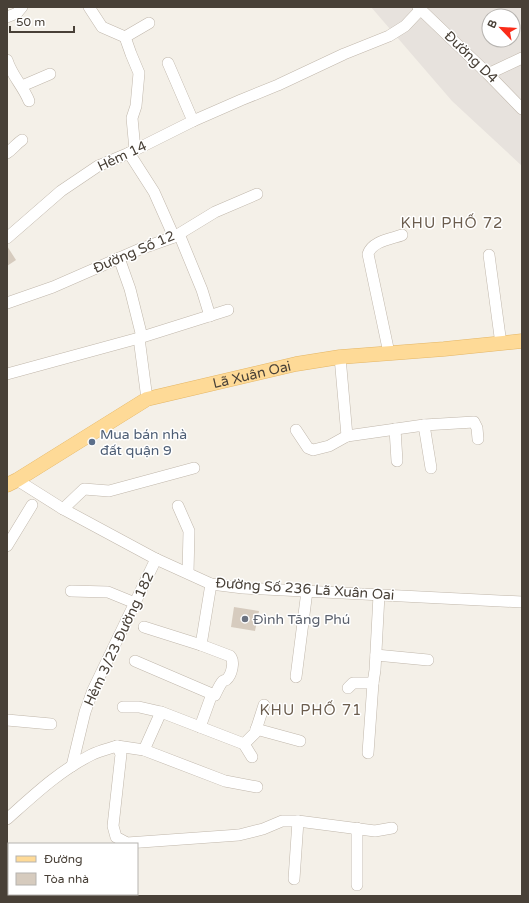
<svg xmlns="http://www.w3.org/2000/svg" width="529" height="903" font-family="'Varela Round',sans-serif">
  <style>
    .industrial { fill: #e7e2dd; fill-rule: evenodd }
    .building { fill: #d6cbbe }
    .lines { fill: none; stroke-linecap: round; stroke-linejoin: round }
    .minor-casing { stroke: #c0b7ab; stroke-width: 12 }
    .major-casing { stroke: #e4b666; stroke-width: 15 }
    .minor { stroke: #fff; stroke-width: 11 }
    .major { stroke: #feda97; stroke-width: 14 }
    .service-dot { fill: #5c6f8a; stroke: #fff; stroke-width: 1.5 }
    .worship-dot { fill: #6b7280; stroke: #fff; stroke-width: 1.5 }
    .labels { text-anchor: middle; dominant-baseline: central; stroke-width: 3; stroke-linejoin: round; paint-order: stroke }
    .street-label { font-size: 14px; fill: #484037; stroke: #fff }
    .service-label { font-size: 14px; fill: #4e5e75; stroke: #fff; text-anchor: start }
    .worship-label { font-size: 14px; fill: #5b616d; stroke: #fff; text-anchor: start }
    .neighbourhood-label { font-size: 15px; letter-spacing: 1px; fill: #6b5d4e; stroke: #fff }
  </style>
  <rect width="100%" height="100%" fill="#f4f0e8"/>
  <path class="industrial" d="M 371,7 L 522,7 L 522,166 L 452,101 ZM 489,16 L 513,16 L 513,40 L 489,40 Z"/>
  <g class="building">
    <path d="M 7,246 L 16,260 L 7,266 Z"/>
    <path d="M 234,607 L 259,611 L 255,631 L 231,627 Z"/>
  </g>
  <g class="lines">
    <g class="minor-casing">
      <g id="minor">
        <path d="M 89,7 L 102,27 L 125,37 L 149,23"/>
        <path d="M 418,7 L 488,74 L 522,109"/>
        <path d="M 7,17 L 17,13 L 22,7"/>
        <path d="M 125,37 L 131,54 L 139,73 L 136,106 L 132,118 L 135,150"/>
        <path d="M 7,60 C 12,76 23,86 29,101"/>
        <path d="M 488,74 L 522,58"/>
        <path d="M 22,86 L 50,74"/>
        <path d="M 193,121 L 241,100 L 278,85 L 344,54 L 389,36 L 405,26 L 421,9"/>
        <path d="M 7,153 C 13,149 16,144 22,140"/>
        <path d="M 129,153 L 154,192 L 174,237"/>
        <path d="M 179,234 L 202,290 L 210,316"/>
        <path d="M 7,238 L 61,191 L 98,166 L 129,153 L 193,121 L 168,63"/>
        <path d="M 489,255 L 501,344"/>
        <path d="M 119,258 L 130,289 L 142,337"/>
        <path d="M 7,303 L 53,287 L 140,249 L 174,237 L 215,212 L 257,194"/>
        <path d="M 139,338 L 147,399"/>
        <path d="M 389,353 L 368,254 C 372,241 391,239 402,235"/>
        <path d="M 340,357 L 347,436 L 424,425 L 431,468"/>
        <path d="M 7,374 L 139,338 L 228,310"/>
        <path d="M 424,425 L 474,422 L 477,428 L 478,439"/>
        <path d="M 395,429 L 397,461"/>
        <path d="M 296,430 L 308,448 L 313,450 L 329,446 L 347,436"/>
        <path d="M 17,480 L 63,509 L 156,559 L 211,584 L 243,588 L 522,602"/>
        <path d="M 178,506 L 189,531 L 188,573"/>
        <path d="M 63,509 L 84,489 L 109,491 L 194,468"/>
        <path d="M 7,546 L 32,505"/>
        <path d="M 71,591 L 108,592 L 135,603"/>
        <path d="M 144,627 L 201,645 L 230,656 C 235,661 232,675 226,680 C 225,680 224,680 223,681 C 220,684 217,691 215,695 L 212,694"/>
        <path d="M 201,645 L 211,584"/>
        <path d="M 376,655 L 428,660"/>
        <path d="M 135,661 L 212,694"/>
        <path d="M 296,677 L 307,591"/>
        <path d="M 348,688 L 353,683 L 373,683 L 375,670 L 379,595"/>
        <path d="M 123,707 L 139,707 L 161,712"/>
        <path d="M 7,720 L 51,724"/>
        <path d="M 200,727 L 212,694"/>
        <path d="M 256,729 L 300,741"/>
        <path d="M 244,744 L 255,733 L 264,705"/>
        <path d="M 117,746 L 144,750 L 225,781 L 257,787"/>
        <path d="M 144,750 L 161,712 L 244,744 L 252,757"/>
        <path d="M 368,753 L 373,683"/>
        <path d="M 72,766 L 85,712 L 93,690 L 156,559"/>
        <path d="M 7,819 C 33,796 59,771 91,755 C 99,751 108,749 117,746 L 121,754 L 113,826 L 116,837 L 127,843 L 239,835 L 263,829 L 282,821 L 298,821 L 375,831 L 392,828"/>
        <path d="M 294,879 L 298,821"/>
        <path d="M 357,885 L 357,828"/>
      </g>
    </g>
    <g class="major-casing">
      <g id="major">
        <path id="s1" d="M 7,485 L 17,480 L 147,399 L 296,364 L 340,357 L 444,349 L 522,341"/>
      </g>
    </g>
    <use href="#minor" class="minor"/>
    <use href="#major" class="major"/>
  </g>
  <circle class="service-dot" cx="92" cy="442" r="4"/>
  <circle class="worship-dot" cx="245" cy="619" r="4"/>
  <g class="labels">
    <g class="street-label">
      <text transform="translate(471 57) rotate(44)">Đường D4</text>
      <text transform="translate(122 156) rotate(-25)">Hẻm 14</text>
      <text transform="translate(134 252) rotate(-23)">Đường Số 12</text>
      <text stroke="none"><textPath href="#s1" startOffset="272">Lã Xuân Oai</textPath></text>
      <text transform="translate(305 589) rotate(4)">Đường Số 236 Lã Xuân Oai</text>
      <text transform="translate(119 639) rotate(-65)">Hẻm 3/23 Đường 182</text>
    </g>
    <g class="service-label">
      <text x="100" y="434">Mua bán nhà<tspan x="100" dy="16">đất quận 9</tspan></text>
    </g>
    <g class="worship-label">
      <text x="253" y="619">Đình Tăng Phú</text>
    </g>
    <g class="neighbourhood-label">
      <text x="452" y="223">KHU PHỐ 72</text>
      <text x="311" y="710">KHU PHỐ 71</text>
    </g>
  </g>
  <rect width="529" height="903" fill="none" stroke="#484037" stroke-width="16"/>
  <rect x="8" y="843" width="130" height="52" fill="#ffffff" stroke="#b6b3af"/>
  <rect x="16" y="856" width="20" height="6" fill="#feda97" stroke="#b6b3af"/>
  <text x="44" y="863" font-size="12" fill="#484037">Đường</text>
  <rect x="16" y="873" width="20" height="12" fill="#d6cbbe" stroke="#b6b3af"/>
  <text x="44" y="883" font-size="12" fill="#484037">Tòa nhà</text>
  <g transform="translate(501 28) rotate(295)"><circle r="19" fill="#ffffff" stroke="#b6b3af"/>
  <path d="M0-3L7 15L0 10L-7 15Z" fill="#fa2c19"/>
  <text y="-6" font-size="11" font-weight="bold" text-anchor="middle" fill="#484037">B</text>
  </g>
  <path d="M10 26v6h64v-6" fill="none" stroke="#484037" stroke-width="2"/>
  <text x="16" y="26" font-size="12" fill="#484037" stroke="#ffffff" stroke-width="3" paint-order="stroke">50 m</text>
</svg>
